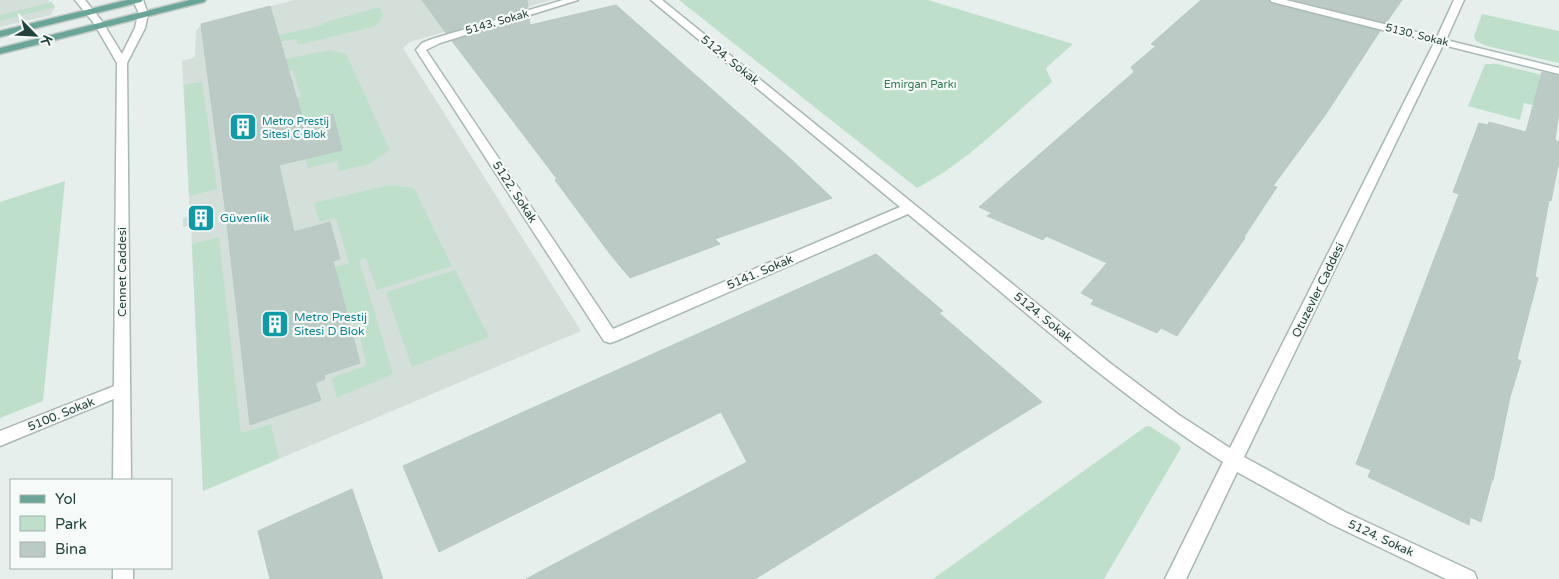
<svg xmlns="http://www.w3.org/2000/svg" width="1559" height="579" font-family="'Varela Round',sans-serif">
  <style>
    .built { fill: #d4dfda }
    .green { fill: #bee0ca }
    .building { fill: #bbcac5; stroke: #b8c9c3 }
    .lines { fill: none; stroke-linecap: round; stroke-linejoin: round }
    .minor-casing { stroke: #a8b8b3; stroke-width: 3 }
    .tertiary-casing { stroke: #a8b8b3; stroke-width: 3 }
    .secondary-casing { stroke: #a4bbb4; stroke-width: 3 }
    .primary-casing { stroke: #c2cac8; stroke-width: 3 }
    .minor { fill: #fff; fill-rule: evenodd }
    .tertiary { fill: #fff; fill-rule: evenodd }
    .secondary { fill: #fff; fill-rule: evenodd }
    .primary { fill: #6aa59a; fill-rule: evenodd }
    .labels { text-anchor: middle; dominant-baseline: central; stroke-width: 4.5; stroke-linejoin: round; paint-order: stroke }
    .far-street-label { font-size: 11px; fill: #24423c; stroke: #f6fbf9 }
    .far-park-label { font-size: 11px; fill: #2d7950; stroke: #f6fbf9 }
    .far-culture-label { font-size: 11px; fill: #0d838f; stroke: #f6fbf9; text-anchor: start }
    .street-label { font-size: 12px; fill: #24423c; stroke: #f6fbf9 }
    .culture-label { font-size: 12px; fill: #0d838f; stroke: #f6fbf9; text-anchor: start }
  </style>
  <rect width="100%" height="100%" fill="#e6efeb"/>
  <g class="built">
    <path d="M 0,0 L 48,0 L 55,7 L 51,15 L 0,27 Z"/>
    <path d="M 294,0 L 551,0 L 410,42 L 403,48 L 581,331 L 203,491 L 191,226 L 183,227 L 183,218 L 190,216 L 182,61 L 195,57 L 196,30 L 203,24 Z"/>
  </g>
  <g class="green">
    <path d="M 679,0 L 928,0 L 1073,44 L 1047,67 L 1046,69 L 1052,82 C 1009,118 968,162 917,188 Z"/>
    <path d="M 52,2 L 55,7 L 0,21 L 0,15 Z"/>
    <path d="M 380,7 L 383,15 L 376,26 L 298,45 L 296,39 L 272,43 L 267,38 L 323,25 L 322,23 Z"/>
    <path d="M 1482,14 L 1559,31 L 1559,63 L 1487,46 L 1476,41 L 1474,36 Z"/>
    <path d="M 330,50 L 346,54 L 390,150 L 369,164 L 339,171 L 337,161 L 308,168 L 287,100 L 301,97 L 293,70 L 283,72 L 281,60 Z"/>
    <path d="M 1485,64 L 1497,64 L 1559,79 L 1559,112 L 1524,103 L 1520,120 L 1468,106 Z"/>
    <path d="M 202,82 L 217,189 L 189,196 L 184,85 Z"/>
    <path d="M 65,181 L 43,401 L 0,418 L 0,202 Z"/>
    <path d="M 389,185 L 414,188 L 452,266 L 377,290 L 366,258 L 359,260 L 393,374 L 337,398 L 332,378 L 367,365 L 354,312 L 341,316 L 330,269 L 349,263 L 336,218 L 319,222 L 314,203 Z"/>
    <path d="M 219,237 L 241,433 L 271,424 L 279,459 L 203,491 L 192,244 Z"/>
    <path d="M 455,270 L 489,337 L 412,367 L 386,292 Z"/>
    <path d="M 1149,426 L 1178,444 L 1181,448 L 1104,579 L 933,579 L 1145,427 Z"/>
  </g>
  <g class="building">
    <path d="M 422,0 L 527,0 L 528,8 L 446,33 Z"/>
    <path d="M 1201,0 L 1268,0 L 1272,4 L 1380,31 L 1326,114 L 1273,186 L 1277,187 L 1244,237 L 1245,238 L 1177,336 L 1161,328 L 1157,333 L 1091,304 L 1094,300 L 1081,293 L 1107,263 L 1046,236 L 1043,240 L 987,216 L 992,213 L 979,207 L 1134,72 L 1131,67 L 1156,46 L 1151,44 Z"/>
    <path d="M 1294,0 L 1402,0 L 1386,23 Z"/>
    <path d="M 616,5 L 792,160 L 832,198 L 715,239 L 720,244 L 630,278 L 610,254 L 555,180 L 557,179 L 452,41 L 529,17 L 530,25 Z"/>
    <path d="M 270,6 L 303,120 L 333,114 L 342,150 L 279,165 L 294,232 L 330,222 L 340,259 L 333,261 L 360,363 L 324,375 L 325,379 L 315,383 L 321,400 L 250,425 L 225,207 L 201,24 Z"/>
    <path d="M 1542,72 L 1559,76 L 1559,111 L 1555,140 L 1559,142 L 1559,161 L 1551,201 L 1549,200 L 1535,277 L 1538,278 L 1517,359 L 1521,361 L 1510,397 L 1493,480 L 1492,480 L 1481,522 L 1470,517 L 1469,525 L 1368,477 L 1371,470 L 1356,464 L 1459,194 L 1453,192 L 1479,123 L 1488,125 L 1489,122 L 1526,132 Z"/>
    <path d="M 876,254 L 943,311 L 939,313 L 1042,402 L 755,579 L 526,579 L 747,462 L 721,412 L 439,552 L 403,466 Z"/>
    <path d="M 352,489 L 383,579 L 270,579 L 258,531 Z"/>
  </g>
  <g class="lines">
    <g class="minor-casing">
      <g id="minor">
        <path d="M 563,0 L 578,0 L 440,43 L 426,50 L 613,329 L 900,207 L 651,0 L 662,0 L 1110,363 L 1179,415 L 1230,448 L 1434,43 L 1272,2 L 1270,0 L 1286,0 L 1437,37 L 1454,0 L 1464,0 L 1446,40 L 1559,68 L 1559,74 L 1443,45 L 1244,457 L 1345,512 L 1474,572 L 1477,579 L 1446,579 L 1331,524 L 1237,472 L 1186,579 L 1165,579 L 1223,462 C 1111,391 1010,298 908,214 L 616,341 L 610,343 L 604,341 L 416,50 L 422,43 L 432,39 Z"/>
        <path d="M 122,383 L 128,385 L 130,389 L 128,393 L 0,446 L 0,431 Z"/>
      </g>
    </g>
    <g class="tertiary-casing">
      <g id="tertiary">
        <path d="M 143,11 L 148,14 L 145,28 L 127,63 L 131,480 L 113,480 L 117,63 L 95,25 L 97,23 L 103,23 L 122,54 L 135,28 L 138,14 Z"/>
        <rect x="113" y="568" width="20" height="11"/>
      </g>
    </g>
    <g class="secondary-casing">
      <g id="secondary">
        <path d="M 75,0 L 85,0 L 105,25 L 103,27 L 97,27 Z"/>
        <path d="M 133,0 L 143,0 L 148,14 L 146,16 L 140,16 Z"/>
      </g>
    </g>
    <g class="primary-casing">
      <g id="primary">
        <path d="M 127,0 L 143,0 L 141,2 L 0,37 L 0,31 Z"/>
        <path d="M 190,0 L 206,0 L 204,2 L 0,54 L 0,48 Z"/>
      </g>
    </g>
    <use href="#minor" class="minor"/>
    <use href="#tertiary" class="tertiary"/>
    <use href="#secondary" class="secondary"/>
    <use href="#primary" class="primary"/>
  </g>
  <defs>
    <g id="building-square" transform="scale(1.4375)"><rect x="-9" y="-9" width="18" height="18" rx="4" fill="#0f9aa8" stroke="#f6fbf9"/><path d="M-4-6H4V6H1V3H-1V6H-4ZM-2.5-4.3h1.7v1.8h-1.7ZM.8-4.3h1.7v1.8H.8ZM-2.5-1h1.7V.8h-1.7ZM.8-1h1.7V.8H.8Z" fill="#fff"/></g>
  </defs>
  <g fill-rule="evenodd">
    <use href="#building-square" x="243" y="127"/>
    <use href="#building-square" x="201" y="218"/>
    <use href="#building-square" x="275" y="324"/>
  </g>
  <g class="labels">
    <g class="far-street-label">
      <text transform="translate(497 22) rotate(-16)">5143. Sokak</text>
      <text transform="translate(1417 35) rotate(14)">5130. Sokak</text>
    </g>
    <g class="far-park-label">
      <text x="920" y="84">Emirgan Parkı</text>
    </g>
    <g class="far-culture-label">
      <text x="262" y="121">Metro Prestij<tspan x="262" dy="13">Sitesi C Blok</tspan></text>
    </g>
    <g class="street-label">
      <text transform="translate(730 60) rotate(39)">5124. Sokak</text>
      <text transform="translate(515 192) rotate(57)">5122. Sokak</text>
      <text transform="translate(122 272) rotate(-90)">Cennet Caddesi</text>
      <text transform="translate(760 272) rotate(-23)">5141. Sokak</text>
      <text transform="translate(1318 290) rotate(-64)">Otuzevler Caddesi</text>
      <text transform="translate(1043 317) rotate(39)">5124. Sokak</text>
      <text transform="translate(61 414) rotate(-22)">5100. Sokak</text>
      <text transform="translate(1381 538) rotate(25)">5124. Sokak</text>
    </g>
    <g class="culture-label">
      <text x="220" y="218">Güvenlik</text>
      <text x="294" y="317">Metro Prestij<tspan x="294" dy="14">Sitesi D Blok</tspan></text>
    </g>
  </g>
  <rect x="10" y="479" width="162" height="90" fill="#f6fbf9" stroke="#a2b1ad"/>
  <rect x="20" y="495" width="25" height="8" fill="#6aa59a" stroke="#a2b1ad"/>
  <text x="55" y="504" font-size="15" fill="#24423c">Yol</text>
  <rect x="20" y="516" width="25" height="15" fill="#bee0ca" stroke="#a2b1ad"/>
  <text x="55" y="529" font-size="15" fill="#24423c">Park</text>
  <rect x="20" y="542" width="25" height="15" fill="#bbcac5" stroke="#a2b1ad"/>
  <text x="55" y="554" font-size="15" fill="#24423c">Bina</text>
  <g transform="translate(35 35) rotate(114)" stroke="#f6fbf9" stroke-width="4" paint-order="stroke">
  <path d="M0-4L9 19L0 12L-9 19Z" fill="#24423c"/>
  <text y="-8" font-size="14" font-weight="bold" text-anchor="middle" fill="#24423c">K</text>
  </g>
</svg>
